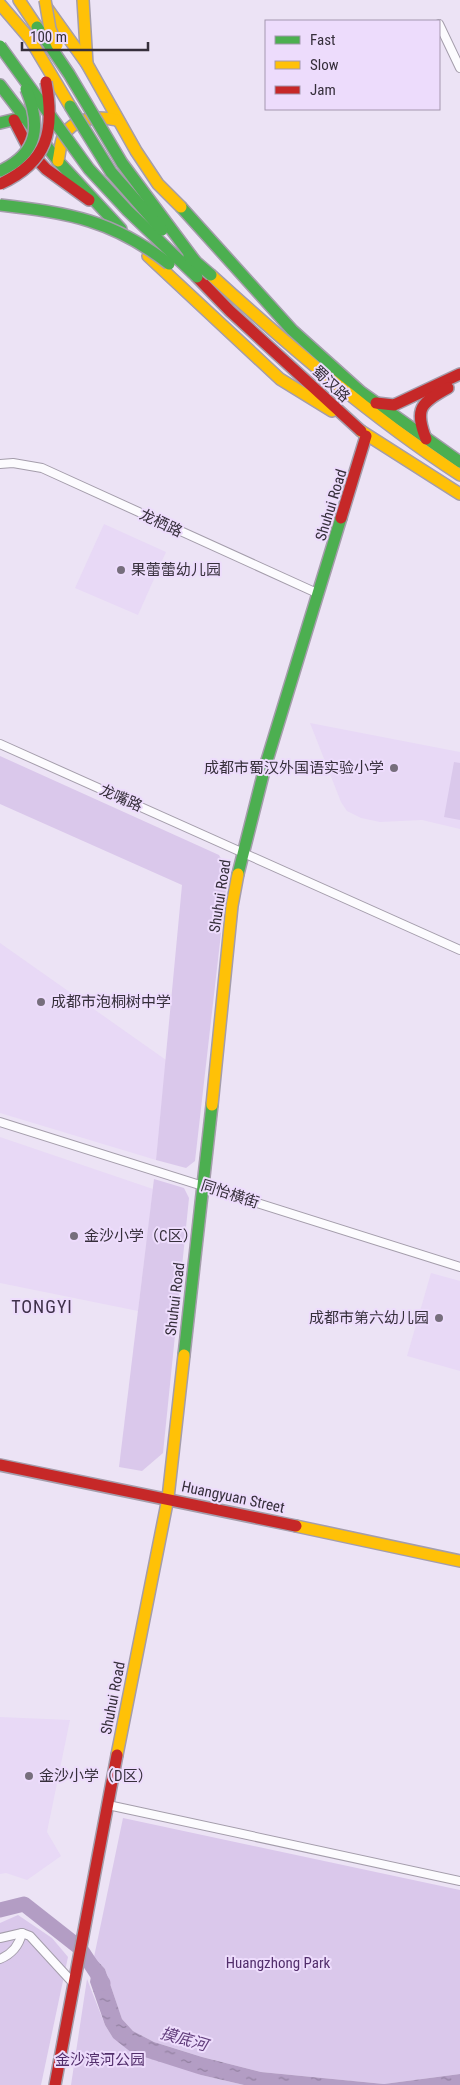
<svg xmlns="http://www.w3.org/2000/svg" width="460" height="2085" font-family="'Roboto Condensed','Noto Sans SC',sans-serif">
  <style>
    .built { fill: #e8d9f6 }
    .park { fill: #dac8eb }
    .water { fill: url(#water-ripples) }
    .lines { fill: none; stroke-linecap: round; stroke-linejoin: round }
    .river { stroke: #b39dc4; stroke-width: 15 }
    .street-casing { stroke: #a49dab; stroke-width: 10 }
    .fast-casing { stroke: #a49dab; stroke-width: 14 }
    .slow-casing { stroke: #a49dab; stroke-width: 14 }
    .jam-casing { stroke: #a49dab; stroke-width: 14 }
    .street { stroke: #fcfbfe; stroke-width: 8 }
    .fast { stroke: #4caf50; stroke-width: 11 }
    .slow { stroke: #ffc107; stroke-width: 11 }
    .jam { stroke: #c62828; stroke-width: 11 }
    .fast-bridge-casing { stroke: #a49dab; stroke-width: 14; stroke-linecap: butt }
    .slow-bridge-casing { stroke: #a49dab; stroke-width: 14; stroke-linecap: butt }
    .jam-bridge-casing { stroke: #a49dab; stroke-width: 14; stroke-linecap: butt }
    .fast-bridge { stroke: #4caf50; stroke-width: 11 }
    .slow-bridge { stroke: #ffc107; stroke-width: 11 }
    .jam-bridge { stroke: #c62828; stroke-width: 11 }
    .poi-dot { fill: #766e7c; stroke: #eddcfc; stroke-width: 2 }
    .labels { text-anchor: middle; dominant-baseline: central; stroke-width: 4; stroke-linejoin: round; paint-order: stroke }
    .street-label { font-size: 15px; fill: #362f3b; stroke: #eddcfc }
    .poi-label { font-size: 15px; fill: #362f3b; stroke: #eddcfc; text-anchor: start }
    .park-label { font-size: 15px; fill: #522e6b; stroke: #eddcfc }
    .water-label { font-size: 16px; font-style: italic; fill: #613d7b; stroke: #eddcfc }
    .quarter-label { font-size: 18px; letter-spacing: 1px; fill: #3f314a; stroke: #eddcfc }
  </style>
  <defs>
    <pattern id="water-ripples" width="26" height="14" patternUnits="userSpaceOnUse" patternTransform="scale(1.25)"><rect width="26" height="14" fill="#b39dc4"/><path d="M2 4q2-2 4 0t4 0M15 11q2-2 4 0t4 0" fill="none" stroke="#9280a0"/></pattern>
  </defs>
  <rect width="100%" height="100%" fill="#ece3f5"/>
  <g class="built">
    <path d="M 104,524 L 166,552 L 138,615 L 75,588 Z"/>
    <path d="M 310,723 L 460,752 L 460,829 L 422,820 L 380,822 L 361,818 L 347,811 L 341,802 Z"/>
    <path d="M 0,943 L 166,1060 L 156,1160 L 0,1113 Z"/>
    <path d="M 0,1137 L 153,1189 L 138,1311 L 0,1283 Z"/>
    <path d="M 431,1273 L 460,1281 L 460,1371 L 407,1356 Z"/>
    <path d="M 0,1717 L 70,1720 L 47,1832 L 61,1856 L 27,1880 L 6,1873 L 0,1874 Z"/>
  </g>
  <g class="park">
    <path d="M 0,756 L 219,855 L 228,872 L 195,1161 L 186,1168 L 156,1160 L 182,885 L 0,804 Z"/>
    <path d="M 454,762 L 460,763 L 460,820 L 444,817 Z"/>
    <path d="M 154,1179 L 184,1188 L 189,1198 L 163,1453 L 142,1471 L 119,1467 Z"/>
    <path d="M 123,1818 L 460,1890 L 460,2074 L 384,2084 L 261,2072 L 202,2057 L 154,2042 L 133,2031 L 122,2019 L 105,1969 L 94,1957 Z"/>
    <path d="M 18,1915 L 52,1938 L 68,1957 L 41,2085 L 0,2085 L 0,1923 Z"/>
    <path d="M 87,1979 L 105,2025 L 113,2038 L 201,2075 L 244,2085 L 71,2085 Z"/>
  </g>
  <path class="water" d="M 94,1957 L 105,1969 L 122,2019 L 133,2031 L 154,2042 L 202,2057 L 261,2072 L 384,2084 L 460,2074 L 460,2085 L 244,2085 L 201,2075 L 132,2053 L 113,2038 L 105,2025 L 90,1982 Z"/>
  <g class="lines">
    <path class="river" d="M 0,1910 L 24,1904 L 80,1948 L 103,1983"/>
    <g class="street-casing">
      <g id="street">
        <path d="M 439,24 L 460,68"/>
        <path d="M 0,464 L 13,463 L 42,468 L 319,594"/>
        <path d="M 0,744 L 460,950"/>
        <path d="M 0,1122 L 460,1267"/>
        <path d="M 108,1805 L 460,1881"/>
        <path d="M 0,1938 L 22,1933 L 30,1936 L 74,1984"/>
        <path d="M 0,1959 C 12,1954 19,1946 22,1933"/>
      </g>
    </g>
    <g class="fast-casing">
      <g id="fast">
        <path d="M 0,85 L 58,161 L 121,229"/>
        <path d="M 0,123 L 20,118"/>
        <path d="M 181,207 L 292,330 L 361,392 L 460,462"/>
        <path d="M 238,874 L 265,767 L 341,518"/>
        <path d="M 184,1355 L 212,1105"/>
      </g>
    </g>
    <g class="slow-casing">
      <g id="slow">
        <path d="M 19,0 L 37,27"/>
        <path d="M 83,0 L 87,64"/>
        <path d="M 0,4 L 30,39 L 70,106"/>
        <path d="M 47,8 L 87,64 L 136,151 L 158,184 L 181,207"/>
        <path d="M 58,161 C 60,153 60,144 63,137 C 73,117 98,116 117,120"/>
        <path d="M 148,256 L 280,379 L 332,411"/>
        <path d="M 211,275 C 290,347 370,416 460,475"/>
        <path d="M 361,431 L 460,494"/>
        <path d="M 212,1105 L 232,906 L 238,874"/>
        <path d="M 296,1526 L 460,1561"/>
        <path d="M 117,1755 L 168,1498 L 184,1355"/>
      </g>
    </g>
    <g class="jam-casing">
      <g id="jam">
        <path d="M 14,120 L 31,153 L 46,169 L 89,200"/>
        <path d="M 197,277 L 230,311 L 361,431"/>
        <path d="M 376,403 L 394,405 L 460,374"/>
        <path d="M 426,439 C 414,408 421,403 448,388"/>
        <path d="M 341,518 L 366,436"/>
        <path d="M 0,1465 L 296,1526"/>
        <path d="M 55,2085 L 117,1755"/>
      </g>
    </g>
    <use href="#street" class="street"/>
    <use href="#fast" class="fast"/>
    <use href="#slow" class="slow"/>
    <use href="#jam" class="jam"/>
    <g class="fast-bridge-casing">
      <g id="fast-bridge">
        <path d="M 37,27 L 69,74 L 122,163 L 195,261"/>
        <path d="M 0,46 L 89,169 L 128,211 L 197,277"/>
        <path d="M 70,106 L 111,172 L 162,230"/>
        <path d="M 0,171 C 39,153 41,125 26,89"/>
        <path d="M 0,205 C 69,213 113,220 169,264"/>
        <path d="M 189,256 L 211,275"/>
      </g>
    </g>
    <g class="slow-bridge-casing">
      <path id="slow-bridge" d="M 45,0 L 50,29 L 57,45"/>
    </g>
    <g class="jam-bridge-casing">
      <path id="jam-bridge" d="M 0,184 C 48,162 55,131 46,82"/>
    </g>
    <use href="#fast-bridge" class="fast-bridge"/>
    <use href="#slow-bridge" class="slow-bridge"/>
    <use href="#jam-bridge" class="jam-bridge"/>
  </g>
  <g class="poi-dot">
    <circle cx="121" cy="570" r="5"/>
    <circle cx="394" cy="768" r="5"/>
    <circle cx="41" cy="1002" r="5"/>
    <circle cx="74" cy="1236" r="5"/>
    <circle cx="439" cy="1318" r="5"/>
    <circle cx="29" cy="1776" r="5"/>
  </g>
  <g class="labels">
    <g class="street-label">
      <text transform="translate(331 384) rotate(43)">蜀汉路</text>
      <text transform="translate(331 505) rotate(-73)">Shuhui Road</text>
      <text transform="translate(161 523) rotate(25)">龙栖路</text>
      <text transform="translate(121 798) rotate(24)">龙嘴路</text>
      <text transform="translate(220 896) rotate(-81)">Shuhui Road</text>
      <text transform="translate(230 1194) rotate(18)">同怡横街</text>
      <text transform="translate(175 1299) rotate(-83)">Shuhui Road</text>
      <text transform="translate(233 1497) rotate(12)">Huangyuan Street</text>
      <text transform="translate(113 1698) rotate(-79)">Shuhui Road</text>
    </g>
    <g class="poi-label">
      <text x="131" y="570">果蕾蕾幼儿园</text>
      <text x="384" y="768" text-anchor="end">成都市蜀汉外国语实验小学</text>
      <text x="51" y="1002">成都市泡桐树中学</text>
      <text x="84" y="1236">金沙小学（C区）</text>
      <text x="429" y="1318" text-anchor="end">成都市第六幼儿园</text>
      <text x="39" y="1776">金沙小学（D区）</text>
    </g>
    <g class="park-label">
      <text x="278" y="1963">Huangzhong Park</text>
      <text x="100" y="2060">金沙滨河公园</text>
    </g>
    <g class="water-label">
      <text transform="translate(184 2039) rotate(16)">摸底河</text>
    </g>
    <g class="quarter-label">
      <text x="42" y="1306">TONGYI</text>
    </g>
  </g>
  <rect x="265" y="20" width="175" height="90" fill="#eddcfc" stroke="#a497af"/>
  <rect x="275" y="36" width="25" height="8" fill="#4caf50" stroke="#a497af"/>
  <text x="310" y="45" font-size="15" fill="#362f3b">Fast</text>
  <rect x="275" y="61" width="25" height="8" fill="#ffc107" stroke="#a497af"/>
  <text x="310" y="70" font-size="15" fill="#362f3b">Slow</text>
  <rect x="275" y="86" width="25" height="8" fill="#c62828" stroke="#a497af"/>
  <text x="310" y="95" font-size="15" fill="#362f3b">Jam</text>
  <path d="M22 42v8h126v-8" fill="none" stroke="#362f3b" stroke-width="2.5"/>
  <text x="30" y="42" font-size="15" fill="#362f3b" stroke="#eddcfc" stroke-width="4" paint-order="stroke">100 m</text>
</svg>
